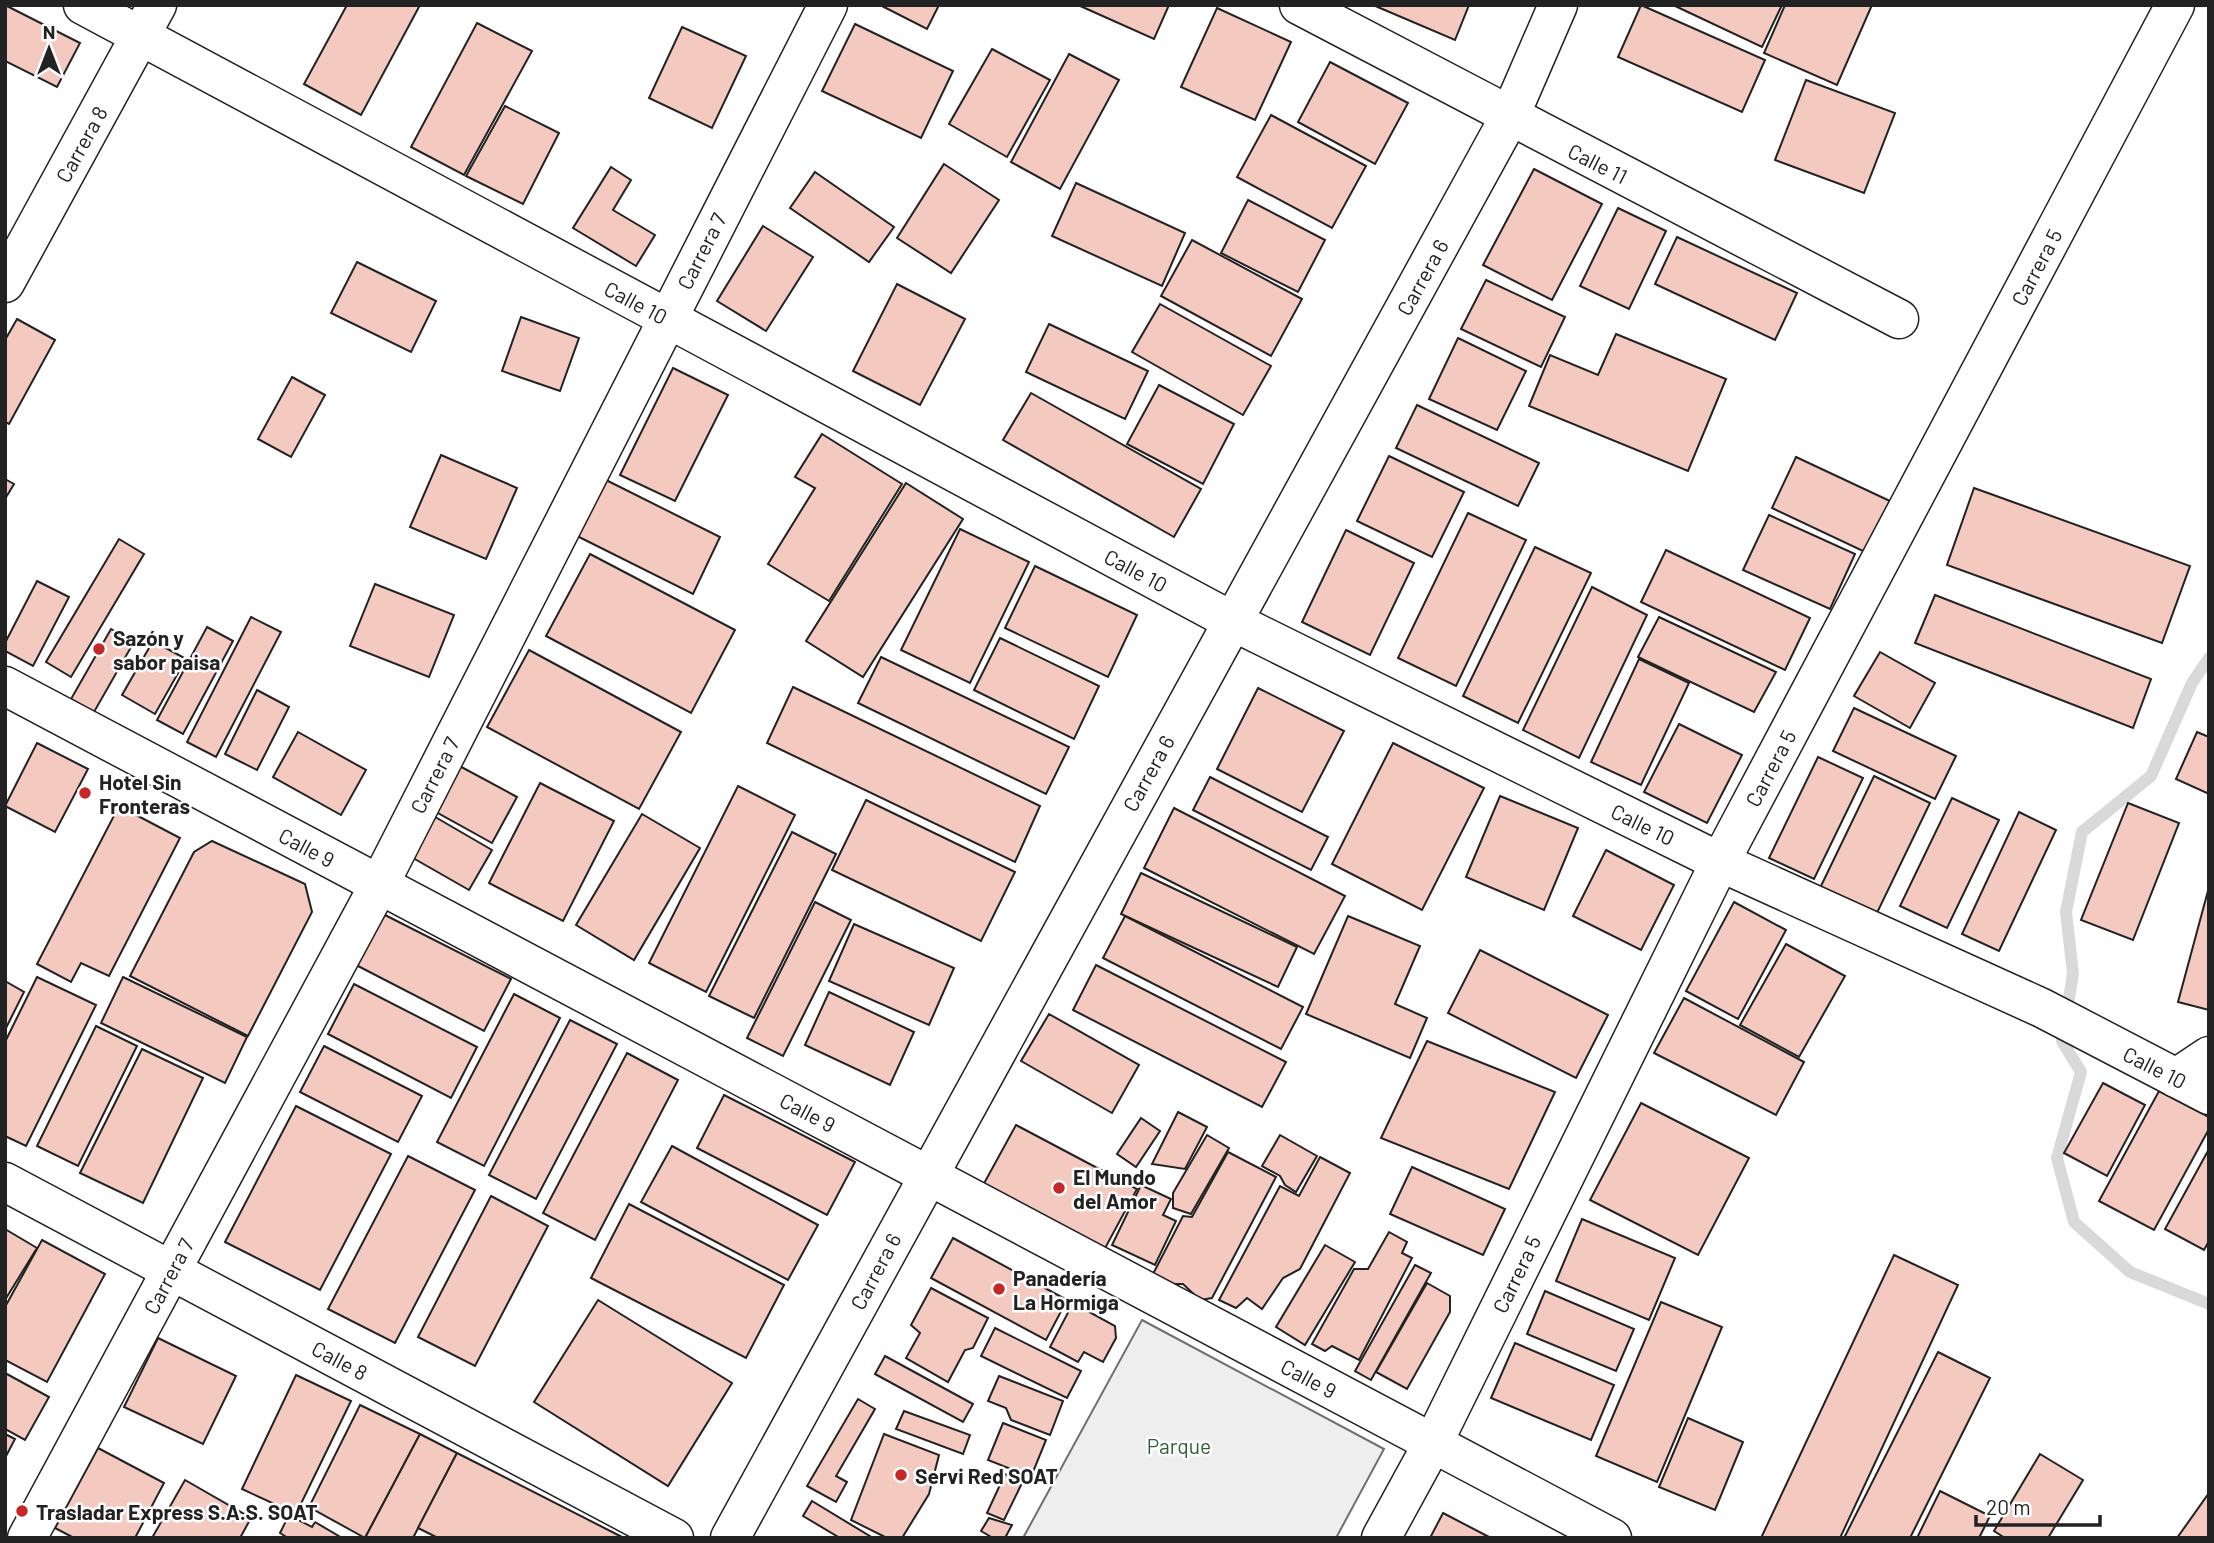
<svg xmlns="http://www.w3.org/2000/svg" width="2214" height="1543" font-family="Barlow,sans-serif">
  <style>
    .green { fill: #eee; stroke: #6f6f6f; stroke-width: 2 }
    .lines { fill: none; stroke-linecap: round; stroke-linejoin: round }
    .stream { stroke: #d9d9d9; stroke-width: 12 }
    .building { fill: #f3c9c0; stroke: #222; stroke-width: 2 }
    .minor-casing { stroke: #222; stroke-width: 41 }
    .major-casing { stroke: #222; stroke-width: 41 }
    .minor { stroke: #fff; stroke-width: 38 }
    .major { stroke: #fff; stroke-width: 38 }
    .poi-dot { fill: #c62828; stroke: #fff; stroke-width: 2.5 }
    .labels { text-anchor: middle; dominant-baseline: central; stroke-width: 5; stroke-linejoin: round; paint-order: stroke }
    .street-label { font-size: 21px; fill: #222; stroke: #fff }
    .poi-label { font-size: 21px; font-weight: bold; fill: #222; stroke: #fff; text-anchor: start }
    .park-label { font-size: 21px; fill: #2f5e38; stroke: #fff }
  </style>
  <rect width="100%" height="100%" fill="#fff"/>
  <path class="green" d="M 1142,1320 L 1384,1449 L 1336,1538 L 1023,1538 Z"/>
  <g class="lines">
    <path class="stream" d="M 2209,658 L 2192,683 L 2151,776 L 2082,832 L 2066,912 L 2073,974 L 2062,1041 L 2081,1072 L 2057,1158 L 2074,1222 L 2130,1272 L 2209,1304"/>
  </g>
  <g class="building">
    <path d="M 5,5 L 80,43 L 57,87 L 5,61 Z"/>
    <path d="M 347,5 L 420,5 L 361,115 L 304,84 Z"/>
    <path d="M 880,5 L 939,5 L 927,29 Z"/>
    <path d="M 1078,5 L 1169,5 L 1154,39 Z"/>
    <path d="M 1373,5 L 1469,5 L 1455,40 Z"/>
    <path d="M 1641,5 L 1765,60 L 1742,112 L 1618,57 Z"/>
    <path d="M 1673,5 L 1782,5 L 1762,47 Z"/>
    <path d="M 1785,5 L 1872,5 L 1837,85 L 1764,53 Z"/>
    <path d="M 1217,8 L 1291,42 L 1255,120 L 1181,87 Z"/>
    <path d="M 477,23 L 532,51 L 464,175 L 411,147 Z"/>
    <path d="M 855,24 L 953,71 L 921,138 L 822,91 Z"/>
    <path d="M 682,27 L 746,56 L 712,128 L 649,98 Z"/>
    <path d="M 992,49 L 1050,80 L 1007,157 L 949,124 Z"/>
    <path d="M 1069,54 L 1119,80 L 1060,189 L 1011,162 Z"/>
    <path d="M 1330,62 L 1408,103 L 1375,164 L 1298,122 Z"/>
    <path d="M 1806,80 L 1895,113 L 1864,193 L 1775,160 Z"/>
    <path d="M 505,106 L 559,133 L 523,204 L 466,176 Z"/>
    <path d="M 1271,115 L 1366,166 L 1332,228 L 1237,177 Z"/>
    <path d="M 944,164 L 999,200 L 951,273 L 897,238 Z"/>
    <path d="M 611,167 L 631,180 L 613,210 L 655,235 L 636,266 L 573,228 Z"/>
    <path d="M 1534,169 L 1602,204 L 1552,300 L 1483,265 Z"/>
    <path d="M 815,172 L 894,227 L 869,262 L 790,208 Z"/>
    <path d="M 1076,183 L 1185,233 L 1162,286 L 1052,236 Z"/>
    <path d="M 1248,200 L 1325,240 L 1298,292 L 1221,253 Z"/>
    <path d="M 1618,208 L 1666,231 L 1629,309 L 1580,286 Z"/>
    <path d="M 763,226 L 813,257 L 766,331 L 717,301 Z"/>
    <path d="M 1677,237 L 1797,293 L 1775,340 L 1655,284 Z"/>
    <path d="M 1192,240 L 1302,299 L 1271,356 L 1161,296 Z"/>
    <path d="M 357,262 L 436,301 L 411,352 L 331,313 Z"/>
    <path d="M 1486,280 L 1565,317 L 1541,367 L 1461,329 Z"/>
    <path d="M 897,284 L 965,319 L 920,405 L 853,371 Z"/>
    <path d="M 1160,304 L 1271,366 L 1243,415 L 1132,352 Z"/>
    <path d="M 521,317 L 579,338 L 560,391 L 502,371 Z"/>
    <path d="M 17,319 L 55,340 L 9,424 L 5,422 L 5,340 Z"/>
    <path d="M 1049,324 L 1148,371 L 1125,419 L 1026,372 Z"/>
    <path d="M 1616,334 L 1726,379 L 1688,471 L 1529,406 L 1550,355 L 1598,375 Z"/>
    <path d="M 1458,338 L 1526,371 L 1497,430 L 1429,399 Z"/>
    <path d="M 673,368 L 728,395 L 675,501 L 620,475 Z"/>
    <path d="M 292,377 L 325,395 L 291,457 L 258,439 Z"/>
    <path d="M 1159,385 L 1234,424 L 1203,484 L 1127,444 Z"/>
    <path d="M 1031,393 L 1201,489 L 1174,537 L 1003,440 Z"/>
    <path d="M 1417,405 L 1539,463 L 1518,506 L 1396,448 Z"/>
    <path d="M 822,434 L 902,484 L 829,601 L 768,564 L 815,488 L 795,477 Z"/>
    <path d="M 441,455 L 517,488 L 486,559 L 410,527 Z"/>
    <path d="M 1389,456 L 1464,492 L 1432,557 L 1357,521 Z"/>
    <path d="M 1796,457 L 1890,501 L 1865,552 L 1772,508 Z"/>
    <path d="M 5,479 L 14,484 L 5,499 Z"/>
    <path d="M 604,479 L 720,537 L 693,594 L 575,535 Z"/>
    <path d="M 906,483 L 963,519 L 863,677 L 806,641 Z"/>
    <path d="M 1974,488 L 2190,566 L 2162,643 L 1947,565 Z"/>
    <path d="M 1468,513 L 1526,540 L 1456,686 L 1398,658 Z"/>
    <path d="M 1769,515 L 1855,554 L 1830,609 L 1743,570 Z"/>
    <path d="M 960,529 L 1029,562 L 970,683 L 901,650 Z"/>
    <path d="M 1346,530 L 1414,563 L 1370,655 L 1302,622 Z"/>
    <path d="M 119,539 L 144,554 L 71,677 L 46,662 Z"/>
    <path d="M 1535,547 L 1591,573 L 1518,723 L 1463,696 Z"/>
    <path d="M 1666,550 L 1810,618 L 1785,670 L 1641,602 Z"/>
    <path d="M 590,554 L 735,630 L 691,713 L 546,636 Z"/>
    <path d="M 1035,566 L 1137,615 L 1108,677 L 1005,628 Z"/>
    <path d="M 37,581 L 69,597 L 33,666 L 5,651 L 5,643 Z"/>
    <path d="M 375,584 L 454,615 L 429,677 L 350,646 Z"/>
    <path d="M 1592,587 L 1647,615 L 1579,758 L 1523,730 Z"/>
    <path d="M 1935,595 L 2151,679 L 2133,728 L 1915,643 Z"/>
    <path d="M 251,617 L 281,632 L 216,757 L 187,742 Z"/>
    <path d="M 1659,617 L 1776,672 L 1754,712 L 1638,657 Z"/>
    <path d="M 207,627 L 233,641 L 183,734 L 157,720 Z"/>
    <path d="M 111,629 L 134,642 L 94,712 L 71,699 Z"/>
    <path d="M 1000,638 L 1099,686 L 1074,739 L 974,690 Z"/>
    <path d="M 153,641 L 186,659 L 155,714 L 122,695 Z"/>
    <path d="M 529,650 L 681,732 L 639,809 L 487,727 Z"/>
    <path d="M 1880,652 L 1935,683 L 1910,728 L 1854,696 Z"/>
    <path d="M 881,657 L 1069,747 L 1046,794 L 858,703 Z"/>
    <path d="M 1639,659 L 1689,683 L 1641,785 L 1591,762 Z"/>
    <path d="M 793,687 L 1040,806 L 1015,862 L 767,743 Z"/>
    <path d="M 1258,688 L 1344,731 L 1302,812 L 1217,769 Z"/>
    <path d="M 257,690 L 289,707 L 257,770 L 225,754 Z"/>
    <path d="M 1854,708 L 1956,756 L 1935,799 L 1833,751 Z"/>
    <path d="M 1679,724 L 1742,755 L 1707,823 L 1644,792 Z"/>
    <path d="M 298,732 L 366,770 L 341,815 L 273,777 Z"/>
    <path d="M 2197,732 L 2209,737 L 2209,794 L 2176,779 Z"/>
    <path d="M 37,743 L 88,769 L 55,832 L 5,806 Z"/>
    <path d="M 1393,743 L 1484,788 L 1422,910 L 1332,864 Z"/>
    <path d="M 1818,757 L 1863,778 L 1814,879 L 1769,858 Z"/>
    <path d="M 454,763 L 517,797 L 492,843 L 429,808 Z"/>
    <path d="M 1874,776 L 1930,803 L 1876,915 L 1820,888 Z"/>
    <path d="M 1210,777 L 1328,837 L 1311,870 L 1193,810 Z"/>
    <path d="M 540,783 L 614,821 L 563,921 L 489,883 Z"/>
    <path d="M 738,786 L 795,815 L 706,992 L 649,963 Z"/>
    <path d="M 1500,796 L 1578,828 L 1544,910 L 1466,877 Z"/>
    <path d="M 1952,798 L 1999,820 L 1947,928 L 1900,906 Z"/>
    <path d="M 866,800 L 1015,872 L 981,941 L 832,870 Z"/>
    <path d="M 2128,803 L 2179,823 L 2133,940 L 2081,920 Z"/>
    <path d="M 119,806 L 180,838 L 109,976 L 81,963 L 71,982 L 37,964 Z"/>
    <path d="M 1174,808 L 1345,896 L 1314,954 L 1144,868 Z"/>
    <path d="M 2019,812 L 2056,830 L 1999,951 L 1962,934 Z"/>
    <path d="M 430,814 L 492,850 L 469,890 L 406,854 Z"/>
    <path d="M 642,814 L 700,848 L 634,960 L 576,925 Z"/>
    <path d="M 792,832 L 836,854 L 754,1018 L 709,996 Z"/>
    <path d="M 212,841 L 305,884 L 312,912 L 248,1036 L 130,976 L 194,852 Z"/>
    <path d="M 1606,850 L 1674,885 L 1641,950 L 1573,916 Z"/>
    <path d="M 1141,873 L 1297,947 L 1278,987 L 1121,914 Z"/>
    <path d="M 2209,887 L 2209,1010 L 2178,1002 Z"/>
    <path d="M 815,902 L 851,920 L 783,1056 L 747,1038 Z"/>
    <path d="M 1734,902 L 1786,930 L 1738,1019 L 1686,991 Z"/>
    <path d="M 383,914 L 511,979 L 484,1031 L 356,965 Z"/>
    <path d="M 1125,916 L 1303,1007 L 1281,1049 L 1103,958 Z"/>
    <path d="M 1348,916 L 1420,946 L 1395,1004 L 1427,1018 L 1410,1058 L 1306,1014 Z"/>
    <path d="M 854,924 L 954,968 L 929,1025 L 829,981 Z"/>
    <path d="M 1786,944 L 1845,976 L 1799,1057 L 1740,1025 Z"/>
    <path d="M 1480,950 L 1608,1015 L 1576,1078 L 1448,1013 Z"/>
    <path d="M 1096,965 L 1286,1062 L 1262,1107 L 1073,1010 Z"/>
    <path d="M 37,977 L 96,1005 L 26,1146 L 5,1136 L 5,1042 Z"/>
    <path d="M 123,977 L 247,1037 L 225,1083 L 101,1023 Z"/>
    <path d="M 5,981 L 24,992 L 5,1030 Z"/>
    <path d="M 354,984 L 477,1047 L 451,1098 L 328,1034 Z"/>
    <path d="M 829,992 L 914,1032 L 890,1085 L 805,1045 Z"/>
    <path d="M 514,994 L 560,1018 L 484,1166 L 437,1142 Z"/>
    <path d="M 1684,998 L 1804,1062 L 1776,1115 L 1654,1053 Z"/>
    <path d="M 1049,1014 L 1139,1065 L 1112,1113 L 1021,1061 Z"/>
    <path d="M 570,1020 L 617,1044 L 536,1199 L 489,1175 Z"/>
    <path d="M 96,1026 L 137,1046 L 78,1166 L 37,1146 Z"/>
    <path d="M 1427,1041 L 1555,1092 L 1509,1189 L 1381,1138 Z"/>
    <path d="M 324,1046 L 422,1096 L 398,1142 L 300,1092 Z"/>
    <path d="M 142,1049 L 203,1078 L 143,1203 L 80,1173 Z"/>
    <path d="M 627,1053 L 678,1080 L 595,1240 L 543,1213 Z"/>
    <path d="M 2103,1083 L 2145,1105 L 2107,1176 L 2064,1153 Z"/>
    <path d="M 2159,1091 L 2209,1117 L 2209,1129 L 2154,1230 L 2099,1201 Z"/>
    <path d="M 724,1095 L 855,1162 L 827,1215 L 697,1148 Z"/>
    <path d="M 1641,1103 L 1749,1158 L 1698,1255 L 1590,1200 Z"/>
    <path d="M 296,1106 L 391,1154 L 320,1290 L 225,1242 Z"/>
    <path d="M 1178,1112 L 1207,1127 L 1185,1169 L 1152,1164 Z"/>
    <path d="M 1141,1118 L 1160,1131 L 1136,1167 L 1117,1154 Z"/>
    <path d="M 1016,1125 L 1137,1189 L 1103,1252 L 982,1187 Z"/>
    <path d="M 1207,1135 L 1229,1148 L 1191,1214 L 1173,1208 L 1173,1193 Z"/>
    <path d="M 1280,1135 L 1317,1156 L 1296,1192 L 1285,1185 L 1280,1176 L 1262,1166 Z"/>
    <path d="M 672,1146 L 818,1225 L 788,1280 L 641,1202 Z"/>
    <path d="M 2209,1149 L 2209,1241 L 2204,1250 L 2165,1229 Z"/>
    <path d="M 1228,1152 L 1276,1177 L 1212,1298 L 1200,1300 L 1183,1284 L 1173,1284 L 1153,1274 L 1183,1216 L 1192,1217 Z"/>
    <path d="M 408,1156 L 475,1190 L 395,1343 L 328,1309 Z"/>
    <path d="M 1320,1157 L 1350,1173 L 1300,1269 L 1283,1278 L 1262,1309 L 1247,1298 L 1236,1308 L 1219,1300 L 1280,1186 L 1299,1196 Z"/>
    <path d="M 1412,1167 L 1505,1209 L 1483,1255 L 1390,1214 Z"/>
    <path d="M 1141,1185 L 1171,1199 L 1163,1215 L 1176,1221 L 1155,1265 L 1112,1245 Z"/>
    <path d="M 491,1196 L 548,1226 L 475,1366 L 418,1337 Z"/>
    <path d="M 629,1204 L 784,1285 L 746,1358 L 591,1278 Z"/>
    <path d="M 1582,1219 L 1675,1258 L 1649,1320 L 1556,1281 Z"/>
    <path d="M 5,1229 L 37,1248 L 5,1300 Z"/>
    <path d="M 1389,1232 L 1407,1242 L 1402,1253 L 1412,1258 L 1359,1360 L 1332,1346 L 1325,1351 L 1312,1344 L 1354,1269 L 1368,1269 Z"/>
    <path d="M 953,1238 L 1067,1300 L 1046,1340 L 931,1278 Z"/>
    <path d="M 42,1240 L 105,1274 L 47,1382 L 5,1360 L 5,1307 Z"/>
    <path d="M 1325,1245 L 1355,1262 L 1305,1345 L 1276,1327 Z"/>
    <path d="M 1894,1255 L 1958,1285 L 1840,1538 L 1761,1538 Z"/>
    <path d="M 1415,1265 L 1431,1273 L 1371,1380 L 1355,1371 Z"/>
    <path d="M 1427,1283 L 1450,1296 L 1450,1312 L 1407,1389 L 1376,1372 Z"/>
    <path d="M 931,1288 L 988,1318 L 973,1348 L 965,1350 L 948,1382 L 906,1358 L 920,1333 L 911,1325 Z"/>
    <path d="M 1545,1291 L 1634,1329 L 1616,1371 L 1527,1334 Z"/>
    <path d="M 598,1300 L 732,1383 L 668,1486 L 534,1402 Z"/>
    <path d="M 1661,1302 L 1722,1327 L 1657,1482 L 1596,1456 Z"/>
    <path d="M 1073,1303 L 1115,1326 L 1116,1338 L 1103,1362 L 1084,1352 L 1078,1362 L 1050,1347 Z"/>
    <path d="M 995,1328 L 1081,1371 L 1067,1398 L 981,1356 Z"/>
    <path d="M 158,1338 L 236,1376 L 203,1444 L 124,1407 Z"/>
    <path d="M 1515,1343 L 1614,1385 L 1591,1440 L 1491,1398 Z"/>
    <path d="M 1938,1352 L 1990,1378 L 1910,1538 L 1844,1538 Z"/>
    <path d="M 885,1356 L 973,1404 L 963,1422 L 875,1374 Z"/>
    <path d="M 5,1373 L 49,1397 L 25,1440 L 5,1429 Z"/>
    <path d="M 296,1375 L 351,1401 L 296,1514 L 242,1489 Z"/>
    <path d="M 999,1376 L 1063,1401 L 1050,1435 L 1011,1420 L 1006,1408 L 988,1401 Z"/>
    <path d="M 858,1399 L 875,1409 L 836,1476 L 847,1482 L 836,1502 L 807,1486 Z"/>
    <path d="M 360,1405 L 420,1434 L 365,1538 L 309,1507 Z"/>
    <path d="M 904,1411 L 970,1435 L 963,1454 L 896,1429 Z"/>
    <path d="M 1688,1418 L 1743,1442 L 1715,1510 L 1659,1487 Z"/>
    <path d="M 1003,1423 L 1046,1440 L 1031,1477 L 988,1460 Z"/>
    <path d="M 5,1434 L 15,1439 L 5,1458 Z"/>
    <path d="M 420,1434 L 457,1453 L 413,1538 L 365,1538 Z"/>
    <path d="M 884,1434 L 939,1455 L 929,1494 L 902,1538 L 887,1538 L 851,1520 Z"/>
    <path d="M 98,1448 L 164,1483 L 135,1538 L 74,1538 L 55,1528 Z"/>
    <path d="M 457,1453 L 624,1538 L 438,1538 L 418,1528 Z"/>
    <path d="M 2040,1454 L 2083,1480 L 2048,1538 L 2005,1538 L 1994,1531 Z"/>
    <path d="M 1005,1474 L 1023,1481 L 1004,1520 L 987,1513 Z"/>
    <path d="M 185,1480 L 251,1518 L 240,1538 L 152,1538 Z"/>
    <path d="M 1940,1491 L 1990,1516 L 1979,1538 L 1917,1538 Z"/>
    <path d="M 2209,1493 L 2209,1538 L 2177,1538 Z"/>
    <path d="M 812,1501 L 873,1538 L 840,1538 L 803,1516 Z"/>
    <path d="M 1443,1513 L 1491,1538 L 1430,1538 Z"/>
    <path d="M 289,1515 L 312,1527 L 315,1522 L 342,1538 L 288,1538 L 280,1533 Z"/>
    <path d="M 989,1518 L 1012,1525 L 1005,1538 L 993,1538 L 981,1531 Z"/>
  </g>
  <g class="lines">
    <g class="minor-casing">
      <g id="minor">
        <path d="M 83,5 L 1232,621 L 1720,862 L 2042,1008 L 2209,1095"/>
        <path d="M 1299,5 L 1899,319"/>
        <path d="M 5,283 L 157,5"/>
        <path d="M 5,686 L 1612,1538"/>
        <path d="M 2176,1078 L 2209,1056"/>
        <path d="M 5,1182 L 674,1538"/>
        <path d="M 27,1538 L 379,885 L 828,5"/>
        <path d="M 1381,1538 L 1433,1443 L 1720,862 L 2175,5"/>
      </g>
    </g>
    <g class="major-casing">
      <path id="major" d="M 730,1538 L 1509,118 L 1558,5"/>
    </g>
    <use href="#minor" class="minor"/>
    <use href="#major" class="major"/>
  </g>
  <g class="poi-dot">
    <circle cx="99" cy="649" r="7"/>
    <circle cx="85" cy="793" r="7"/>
    <circle cx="1059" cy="1188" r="7"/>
    <circle cx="999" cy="1289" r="7"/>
    <circle cx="901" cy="1475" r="7"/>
    <circle cx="22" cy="1511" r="7"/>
  </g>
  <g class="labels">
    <g class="street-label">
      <text transform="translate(81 144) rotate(-61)">Carrera 8</text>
      <text transform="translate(1598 163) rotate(27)">Calle 11</text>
      <text transform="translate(701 251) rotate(-63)">Carrera 7</text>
      <text transform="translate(2036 267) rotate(-62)">Carrera 5</text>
      <text transform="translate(1422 277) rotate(-61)">Carrera 6</text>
      <text transform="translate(636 302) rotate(28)">Calle 10</text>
      <text transform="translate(1136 570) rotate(28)">Calle 10</text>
      <text transform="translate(1770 768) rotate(-62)">Carrera 5</text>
      <text transform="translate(1148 773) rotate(-61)">Carrera 6</text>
      <text transform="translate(434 775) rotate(-63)">Carrera 7</text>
      <text transform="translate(1643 824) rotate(26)">Calle 10</text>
      <text transform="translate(307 847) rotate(28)">Calle 9</text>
      <text transform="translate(2155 1067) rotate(27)">Calle 10</text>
      <text transform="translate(808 1112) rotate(28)">Calle 9</text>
      <text transform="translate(875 1271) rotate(-62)">Carrera 6</text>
      <text transform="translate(1516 1274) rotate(-64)">Carrera 5</text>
      <text transform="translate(168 1276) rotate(-62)">Carrera 7</text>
      <text transform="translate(340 1360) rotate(28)">Calle 8</text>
      <text transform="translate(1309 1378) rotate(28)">Calle 9</text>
    </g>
    <g class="poi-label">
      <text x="113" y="637">Sazón y<tspan x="113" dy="24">sabor paisa</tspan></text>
      <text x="99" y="781">Hotel Sin<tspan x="99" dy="24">Fronteras</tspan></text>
      <text x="1073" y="1176">El Mundo<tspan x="1073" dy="24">del Amor</tspan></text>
      <text x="1013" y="1277">Panadería<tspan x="1013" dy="24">La Hormiga</tspan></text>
      <text x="915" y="1475">Servi Red SOAT</text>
      <text x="36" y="1511">Trasladar Express S.A.S. SOAT</text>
    </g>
    <g class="park-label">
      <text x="1179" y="1445">Parque</text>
    </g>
  </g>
  <rect width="2214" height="1543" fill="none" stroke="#222222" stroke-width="14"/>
  <g transform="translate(49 49)" stroke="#ffffff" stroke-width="5" paint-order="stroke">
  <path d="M0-5L12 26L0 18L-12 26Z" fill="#222222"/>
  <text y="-10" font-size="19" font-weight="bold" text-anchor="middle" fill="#222222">N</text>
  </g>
  <path d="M1976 1515v10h124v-10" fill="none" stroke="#222222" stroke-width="3.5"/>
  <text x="1986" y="1515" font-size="21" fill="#222222" stroke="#ffffff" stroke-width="5" paint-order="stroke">20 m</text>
</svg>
